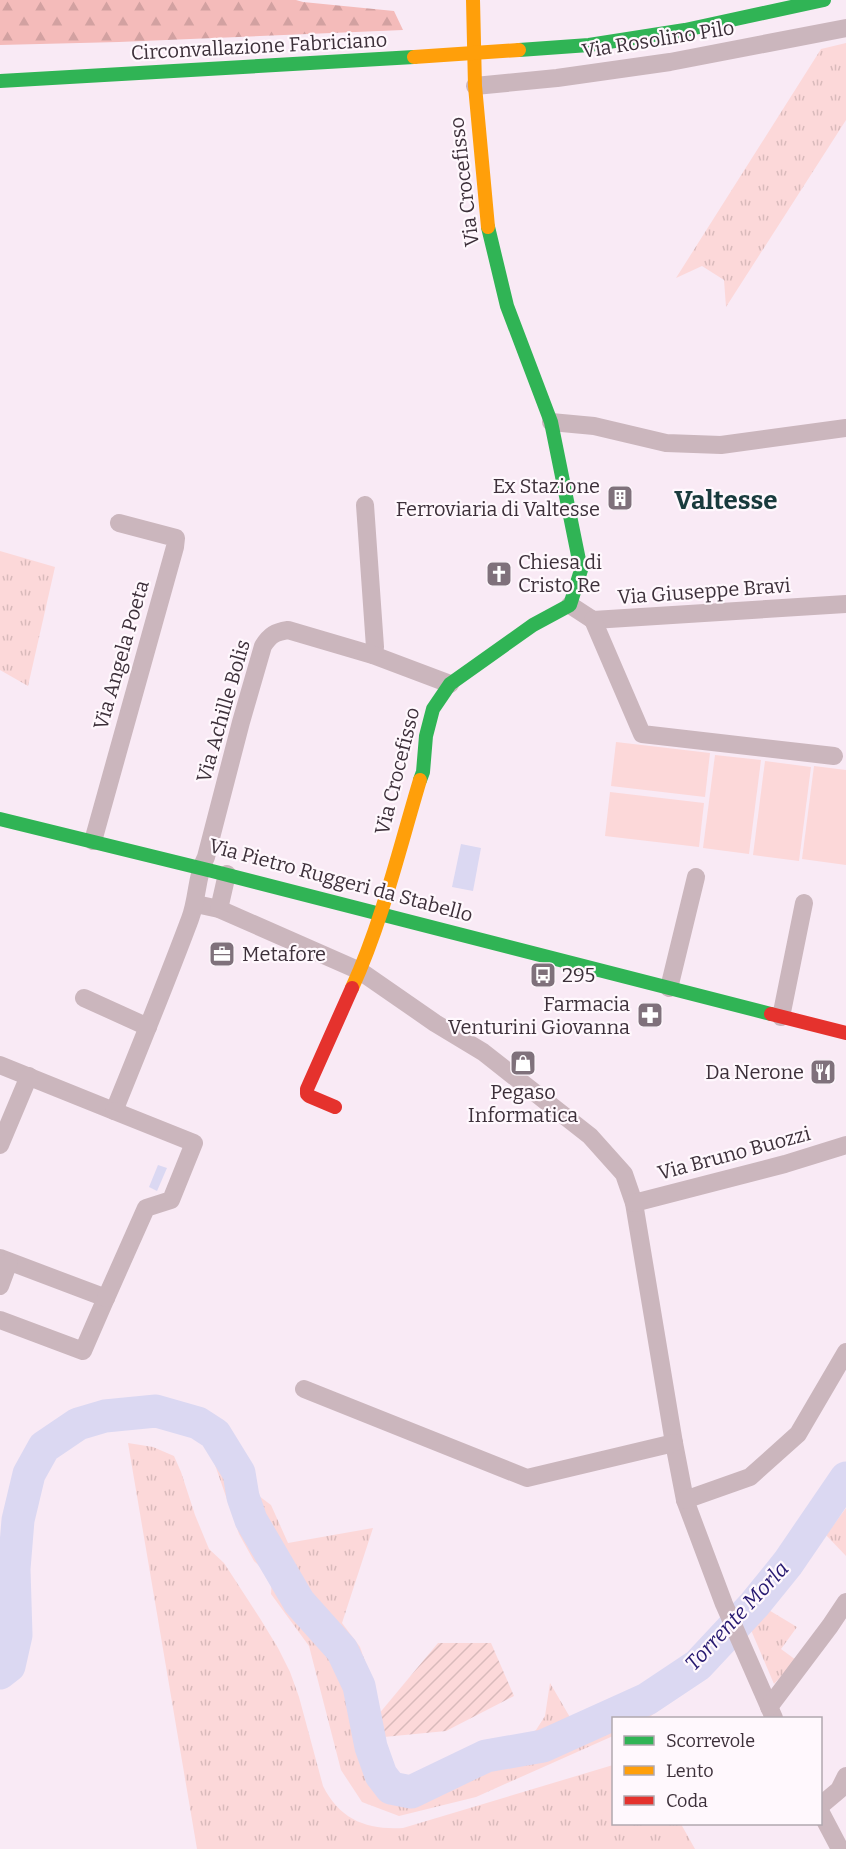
<svg xmlns="http://www.w3.org/2000/svg" width="846" height="1849" font-family="Bitter,serif">
  <style>
    .grass { fill: url(#grass-tufts) }
    .forest { fill: url(#forest-firs) }
    .garden { fill: url(#garden-furrows) }
    .pitch { fill: #fcd8d9 }
    .water { fill: #dbd8f2 }
    .lines { fill: none; stroke-linecap: round; stroke-linejoin: round }
    .river { stroke: #dbd8f2; stroke-width: 33 }
    .street { stroke: #cbb6bd; stroke-width: 18 }
    .fast { stroke: #30b455; stroke-width: 14 }
    .slow { stroke: #ff9f0a; stroke-width: 14 }
    .jam { stroke: #e5322d; stroke-width: 14 }
    .slow-bridge { stroke: #ff9f0a; stroke-width: 14 }
    .labels { text-anchor: middle; dominant-baseline: central; stroke-width: 4.5; stroke-linejoin: round; paint-order: stroke }
    .street-label { font-size: 20px; fill: #3d303a; stroke: #fff8fd }
    .poi-label { font-size: 20px; fill: #3d303a; stroke: #fff8fd; text-anchor: end }
    .water-label { font-size: 21px; font-style: italic; fill: #261870; stroke: #fff8fd }
    .district-label { font-size: 26px; font-weight: bold; fill: #193b3d; stroke: #fff8fd }
  </style>
  <defs>
    <pattern id="grass-tufts" width="24" height="20" patternUnits="userSpaceOnUse" patternTransform="scale(1.5)"><rect width="24" height="20" fill="#fcd8d9"/><path d="M3 7l-1-3M5 7V3M7 7l1-3M15 17l-1-3M17 17v-4M19 17l1-3" fill="none" stroke="#d9babb"/></pattern>
    <pattern id="forest-firs" width="22" height="20" patternUnits="userSpaceOnUse" patternTransform="scale(1.5)"><rect width="22" height="20" fill="#f4bbba"/><path d="M5 1l3.5 6h-7zM16 11l3.5 6h-7z" fill="#d2a1a1"/></pattern>
    <pattern id="garden-furrows" width="10" height="10" patternUnits="userSpaceOnUse" patternTransform="scale(1.5)"><rect width="10" height="10" fill="#fcd8d9"/><path d="M-1 1l2-2M0 10L10 0M9 11l2-2" fill="none" stroke="#d9babb"/></pattern>
  </defs>
  <rect width="100%" height="100%" fill="#f9eaf5"/>
  <g class="grass">
    <path d="M 846,43 L 846,120 L 726,307 L 724,280 L 702,266 L 676,278 L 821,49 Z"/>
    <path d="M 0,551 L 55,567 L 28,686 L 0,670 Z"/>
    <path d="M 128,1443 L 153,1447 L 174,1456 L 181,1472 L 195,1515 L 209,1549 L 224,1563 L 261,1620 L 278,1648 L 290,1672 L 299,1697 L 323,1786 C 340,1820 367,1830 403,1828 L 613,1765 L 614,1824 L 681,1824 L 695,1849 L 197,1849 Z"/>
    <path d="M 214,1462 L 271,1505 L 288,1543 L 373,1528 L 342,1623 L 360,1647 L 372,1682 L 363,1741 L 374,1774 L 386,1792 L 395,1797 L 404,1798 L 423,1792 L 433,1786 L 445,1771 L 473,1756 L 508,1748 L 536,1730 L 545,1716 L 550,1683 L 571,1719 L 655,1685 L 671,1669 L 689,1689 L 648,1718 L 614,1718 L 613,1736 L 476,1797 L 399,1816 L 362,1802 L 341,1770 L 309,1646 L 271,1594 L 272,1578 L 254,1561 L 239,1534 Z"/>
    <path d="M 846,1508 L 846,1556 L 826,1535 Z"/>
    <path d="M 767,1609 L 797,1627 L 781,1649 L 796,1660 L 774,1684 L 751,1630 Z"/>
  </g>
  <path class="forest" d="M 0,0 L 296,0 L 303,2 L 394,11 L 403,30 L 119,42 L 0,45 Z"/>
  <path class="garden" d="M 438,1643 L 491,1643 L 514,1696 L 446,1731 L 384,1737 L 378,1715 Z"/>
  <g class="pitch">
    <path d="M 616,742 L 710,753 L 705,797 L 611,786 Z"/>
    <path d="M 715,755 L 761,760 L 749,854 L 703,848 Z"/>
    <path d="M 765,761 L 811,767 L 799,861 L 753,855 Z"/>
    <path d="M 814,766 L 846,770 L 846,865 L 802,859 Z"/>
    <path d="M 610,792 L 704,803 L 699,847 L 605,836 Z"/>
  </g>
  <g class="water">
    <path d="M 461,844 L 481,848 L 473,891 L 452,887 Z"/>
    <path d="M 158,1165 L 167,1168 L 157,1191 L 149,1187 Z"/>
  </g>
  <g class="lines">
    <path class="river" d="M 0,1673 L 9,1666 L 16,1635 L 14,1569 L 18,1520 L 29,1474 L 44,1447 L 78,1424 L 105,1416 L 156,1411 L 198,1423 L 215,1434 L 239,1473 L 243,1497 L 251,1520 L 299,1602 L 342,1650 L 359,1686 L 371,1747 L 381,1775 L 391,1788 L 411,1792 L 486,1756 L 543,1746 L 647,1699 L 698,1665 L 754,1605 L 788,1563 L 846,1478"/>
    <g class="street">
      <path d="M 475,86 L 557,78 L 670,62 L 846,28"/>
      <path d="M 551,422 L 594,426 L 666,443 L 721,445 L 846,428"/>
      <path d="M 365,505 L 375,647 L 373,655"/>
      <path d="M 570,605 L 593,620 L 846,604"/>
      <path d="M 593,620 L 642,734 L 834,756"/>
      <path d="M 93,841 L 175,547 L 176,538 L 119,523"/>
      <path d="M 196,904 L 219,909 L 360,971 L 435,1023 L 483,1052 L 590,1136 L 624,1174 L 634,1203 L 674,1443 L 685,1500 L 724,1604 L 774,1718"/>
      <path d="M 219,909 L 227,874"/>
      <path d="M 669,988 L 696,877"/>
      <path d="M 84,998 L 148,1027"/>
      <path d="M 781,1017 L 804,903"/>
      <path d="M 0,1065 L 114,1111 C 140,1047 166,983 190,919 C 198,898 196,876 206,857 L 241,722 L 263,646 C 270,635 275,632 288,630 L 373,655 L 450,684"/>
      <path d="M 0,1145 L 29,1076"/>
      <path d="M 634,1203 L 785,1164 L 846,1145"/>
      <path d="M 0,1258 L 106,1298 L 83,1351 L 0,1320"/>
      <path d="M 0,1286 L 9,1262"/>
      <path d="M 106,1298 L 146,1208 L 171,1200 L 194,1143 L 114,1111"/>
      <path d="M 304,1389 L 527,1478 L 674,1443"/>
      <path d="M 685,1500 L 750,1477 L 798,1434 L 846,1352"/>
      <path d="M 769,1707 L 830,1626 L 846,1602"/>
      <path d="M 820,1806 L 839,1790 L 846,1776"/>
      <path d="M 820,1811 L 840,1849"/>
    </g>
    <g class="fast">
      <path d="M 519,50 L 589,45 L 685,30 L 824,0"/>
      <path d="M 0,81 L 414,57"/>
      <path d="M 420,780 L 423,772 L 426,736 L 433,709 L 450,684 L 533,625 L 570,605 L 581,570 L 551,422 L 507,306 L 488,227"/>
      <path d="M 0,819 L 212,871 L 771,1014"/>
    </g>
    <g class="slow">
      <path d="M 473,0 L 475,86 L 488,227"/>
      <path d="M 352,988 C 382,922 399,850 420,780"/>
    </g>
    <g class="jam">
      <path d="M 771,1014 L 846,1033"/>
      <path d="M 335,1107 L 309,1096 L 307,1094 L 307,1089 L 352,988"/>
    </g>
    <path class="slow-bridge" d="M 414,57 L 519,50"/>
  </g>
  <defs>
    <g id="building-square" transform="scale(1.35)"><rect x="-9" y="-9" width="18" height="18" rx="4" fill="#7f717b" stroke="#fff8fd"/><path d="M-4-6H4V6H1V3H-1V6H-4ZM-2.5-4.3h1.7v1.8h-1.7ZM.8-4.3h1.7v1.8H.8ZM-2.5-1h1.7V.8h-1.7ZM.8-1h1.7V.8H.8Z" fill="#fff"/></g>
    <g id="church-square" transform="scale(1.35)"><rect x="-9" y="-9" width="18" height="18" rx="4" fill="#7f717b" stroke="#fff8fd"/><path d="M-1.2-6h2.4v3.5h3.3v2.4h-3.3V6h-2.4V-.1h-3.3v-2.4h3.3Z" fill="#fff"/></g>
    <g id="office-square" transform="scale(1.35)"><rect x="-9" y="-9" width="18" height="18" rx="4" fill="#7f717b" stroke="#fff8fd"/><path d="M-6-3h4V-5.5h4V-3h4V5H-6ZM-1-4.5V-3h2v-1.5ZM-6 0V1H6V0Z" fill="#fff"/></g>
    <g id="bus-square" transform="scale(1.35)"><rect x="-9" y="-9" width="18" height="18" rx="4" fill="#7f717b" stroke="#fff8fd"/><path d="M-5-6H5V4H4V6H2V4H-2V6H-4V4H-5ZM-3.5-4V0h7V-4ZM-3.5 1.2v1.5H-2V1.2ZM2 1.2v1.5H3.5V1.2Z" fill="#fff"/></g>
    <g id="pharmacy-square" transform="scale(1.35)"><rect x="-9" y="-9" width="18" height="18" rx="4" fill="#7f717b" stroke="#fff8fd"/><path d="M-2-6h4v4h4v4h-4v4h-4v-4h-4v-4h4Z" fill="#fff"/></g>
    <g id="shop-square" transform="scale(1.35)"><rect x="-9" y="-9" width="18" height="18" rx="4" fill="#7f717b" stroke="#fff8fd"/><path d="M-5-2.5h2.3a2.7 3.5 0 0 1 5.4 0H5L5.5 6h-11ZM-1.5-2.5h3a1.5 2.3 0 0 0-3 0Z" fill="#fff"/></g>
    <g id="restaurant-square" transform="scale(1.35)"><rect x="-9" y="-9" width="18" height="18" rx="4" fill="#7f717b" stroke="#fff8fd"/><path d="M-5-6h1v4h1v-4h1v4h1v-4h1v5L-1.5 .5V6h-2V.5L-5-1ZM5-6V6H3V1.5H1.5Q1.5-4 5-6Z" fill="#fff"/></g>
  </defs>
  <g fill-rule="evenodd">
    <use href="#building-square" x="620" y="498"/>
    <use href="#church-square" x="499" y="574"/>
    <use href="#office-square" x="222" y="954"/>
    <use href="#bus-square" x="543" y="975"/>
    <use href="#pharmacy-square" x="650" y="1015"/>
    <use href="#shop-square" x="523" y="1063"/>
    <use href="#restaurant-square" x="823" y="1072"/>
  </g>
  <g class="labels">
    <g class="street-label">
      <text transform="translate(658 39) rotate(-9)">Via Rosolino Pilo</text>
      <text transform="translate(259 46) rotate(-3)">Circonvallazione Fabriciano</text>
      <text transform="translate(464 182) rotate(-97)">Via Crocefisso</text>
      <text transform="translate(704 591) rotate(-4)">Via Giuseppe Bravi</text>
      <text transform="translate(121 655) rotate(-74)">Via Angela Poeta</text>
      <text transform="translate(223 711) rotate(-74)">Via Achille Bolis</text>
      <text transform="translate(397 771) rotate(-76)">Via Crocefisso</text>
      <text transform="translate(341 880) rotate(15)">Via Pietro Ruggeri da Stabello</text>
      <text transform="translate(734 1153) rotate(-15)">Via Bruno Buozzi</text>
    </g>
    <g class="poi-label">
      <text x="600" y="486">Ex Stazione<tspan x="600" dy="23">Ferroviaria di Valtesse</tspan></text>
      <text x="518" y="562" text-anchor="start">Chiesa di<tspan x="518" dy="23">Cristo Re</tspan></text>
      <text x="242" y="954" text-anchor="start">Metafore</text>
      <text x="562" y="975" text-anchor="start">295</text>
      <text x="630" y="1004">Farmacia<tspan x="630" dy="23">Venturini Giovanna</tspan></text>
      <text x="804" y="1072">Da Nerone</text>
      <text x="523" y="1092" text-anchor="middle">Pegaso<tspan x="523" dy="23">Informatica</tspan></text>
    </g>
    <g class="water-label">
      <text transform="translate(737 1616) rotate(-47)">Torrente Morla</text>
    </g>
    <g class="district-label">
      <text x="726" y="500">Valtesse</text>
    </g>
  </g>
  <rect x="612" y="1717" width="210" height="108" fill="#fff8fd" stroke="#b1a8af" stroke-width="1.5"/>
  <rect x="624" y="1736" width="30" height="9" fill="#30b455" stroke="#b1a8af" stroke-width="1.5"/>
  <text x="666" y="1747" font-size="18" fill="#3d303a">Scorrevole</text>
  <rect x="624" y="1766" width="30" height="9" fill="#ff9f0a" stroke="#b1a8af" stroke-width="1.5"/>
  <text x="666" y="1777" font-size="18" fill="#3d303a">Lento</text>
  <rect x="624" y="1796" width="30" height="9" fill="#e5322d" stroke="#b1a8af" stroke-width="1.5"/>
  <text x="666" y="1807" font-size="18" fill="#3d303a">Coda</text>
</svg>
